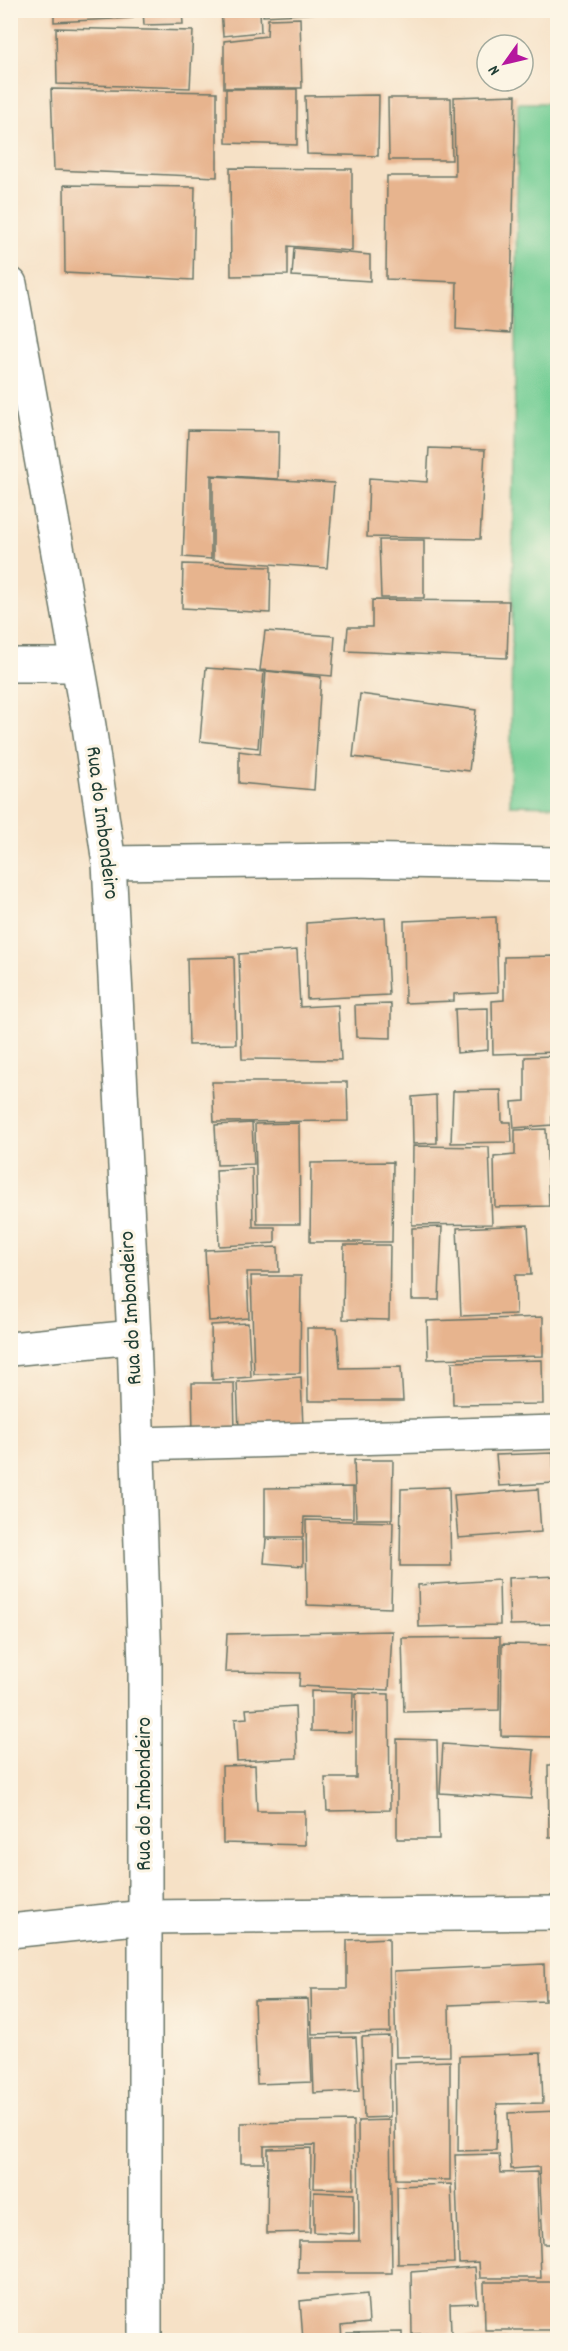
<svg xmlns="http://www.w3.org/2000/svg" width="568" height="2351" font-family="Dekko,sans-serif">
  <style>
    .green { fill: #73cd94; stroke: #498564; stroke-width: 1.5 }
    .building { fill: #e7b48e }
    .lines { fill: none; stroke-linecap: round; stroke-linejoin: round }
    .street-casing { stroke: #6a7667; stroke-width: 36 }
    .street { stroke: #fff; stroke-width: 33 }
    .labels { text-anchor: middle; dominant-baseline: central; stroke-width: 6; stroke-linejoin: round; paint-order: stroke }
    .street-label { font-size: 22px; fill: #1f3d34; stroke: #fcf5e5 }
  </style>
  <rect width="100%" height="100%" fill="#fcf5e5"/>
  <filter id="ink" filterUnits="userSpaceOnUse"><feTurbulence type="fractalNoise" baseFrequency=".0167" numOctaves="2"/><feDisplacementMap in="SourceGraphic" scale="12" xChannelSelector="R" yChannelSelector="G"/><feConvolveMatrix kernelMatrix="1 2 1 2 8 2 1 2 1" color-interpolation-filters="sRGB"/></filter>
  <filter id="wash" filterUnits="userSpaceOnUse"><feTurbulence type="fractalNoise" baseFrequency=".008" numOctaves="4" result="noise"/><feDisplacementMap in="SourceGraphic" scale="24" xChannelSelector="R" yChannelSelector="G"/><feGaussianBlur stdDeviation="1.35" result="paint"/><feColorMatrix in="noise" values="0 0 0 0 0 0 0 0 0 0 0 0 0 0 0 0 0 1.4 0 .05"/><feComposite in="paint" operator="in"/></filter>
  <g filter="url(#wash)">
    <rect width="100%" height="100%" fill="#f6e1c6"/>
    <path class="green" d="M 518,103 L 557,103 L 557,806 L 510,805 Z"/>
    <g id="blocks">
      <g class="building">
        <path d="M 54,10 L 133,10 L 133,18 L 54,22 Z"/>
        <path d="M 143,10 L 182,10 L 183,24 L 144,25 Z"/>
        <path d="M 221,10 L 260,10 L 261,32 L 223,36 Z"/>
        <path d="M 263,10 L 339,10 L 339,12 L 263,16 Z"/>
        <path d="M 417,10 L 525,10 L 525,12 L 417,15 Z"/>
        <path d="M 300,18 L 302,88 L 224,88 L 224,41 L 267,36 L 268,19 Z"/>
        <path d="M 56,28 L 193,31 L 190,88 L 57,84 Z"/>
        <path d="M 51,89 L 217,92 L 217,177 L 54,170 Z"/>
        <path d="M 226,89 L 297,89 L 297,145 L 226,143 Z"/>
        <path d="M 379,95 L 378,156 L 307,154 L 305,96 Z"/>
        <path d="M 516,95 L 510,333 L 456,329 L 457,282 L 386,279 L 387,176 L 455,176 L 454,97 Z"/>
        <path d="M 388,98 L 451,98 L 452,160 L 389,160 Z"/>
        <path d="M 230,168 L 352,169 L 352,251 L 288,246 L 288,275 L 231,276 Z"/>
        <path d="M 64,185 L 195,187 L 193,280 L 65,273 Z"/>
        <path d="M 294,248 L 370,255 L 370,281 L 292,276 Z"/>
        <path d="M 188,430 L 279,431 L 278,479 L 211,475 L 211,559 L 183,557 Z"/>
        <path d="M 429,448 L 485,450 L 480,539 L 367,537 L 369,478 L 427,482 Z"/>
        <path d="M 213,476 L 334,483 L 327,568 L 213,560 Z"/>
        <path d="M 379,540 L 424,540 L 424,598 L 381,598 Z"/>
        <path d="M 183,564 L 271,567 L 270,613 L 182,608 Z"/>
        <path d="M 372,600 L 509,601 L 507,658 L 346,651 L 348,627 L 372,627 Z"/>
        <path d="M 265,631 L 335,636 L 332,676 L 260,670 Z"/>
        <path d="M 206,668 L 264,672 L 258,748 L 200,741 Z"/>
        <path d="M 266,671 L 321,677 L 314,790 L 239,783 L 239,751 L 260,754 Z"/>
        <path d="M 360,694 L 476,710 L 469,771 L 353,757 Z"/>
        <path d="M 496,917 L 498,992 L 454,994 L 454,1001 L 405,1003 L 404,921 Z"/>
        <path d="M 385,918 L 389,995 L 307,999 L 306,923 Z"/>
        <path d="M 297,950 L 300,1007 L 338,1005 L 341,1060 L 242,1059 L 239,954 Z"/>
        <path d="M 557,956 L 558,1052 L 493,1054 L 492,1001 L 504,1000 L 504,957 Z"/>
        <path d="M 234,957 L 236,1044 L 189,1045 L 187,958 Z"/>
        <path d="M 391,1004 L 391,1038 L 356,1037 L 355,1005 Z"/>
        <path d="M 488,1008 L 488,1050 L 457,1053 L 455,1009 Z"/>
        <path d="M 551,1056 L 552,1125 L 514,1128 L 512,1102 L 525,1101 L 525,1057 Z"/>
        <path d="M 212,1082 L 347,1082 L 348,1121 L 214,1122 Z"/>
        <path d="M 501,1090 L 502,1122 L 511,1122 L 512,1142 L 451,1143 L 453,1091 Z"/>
        <path d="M 436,1095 L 437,1143 L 413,1144 L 412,1097 Z"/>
        <path d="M 252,1123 L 254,1164 L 217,1165 L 215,1125 Z"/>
        <path d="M 299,1123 L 300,1224 L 257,1224 L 255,1124 Z"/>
        <path d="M 546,1129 L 549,1206 L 495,1207 L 494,1157 L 515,1155 L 515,1130 Z"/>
        <path d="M 413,1146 L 489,1147 L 492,1224 L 412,1225 Z"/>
        <path d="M 393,1162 L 392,1242 L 310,1242 L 311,1163 Z"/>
        <path d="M 252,1168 L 253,1227 L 275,1227 L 275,1243 L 219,1246 L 216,1170 Z"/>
        <path d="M 528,1225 L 531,1275 L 515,1275 L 516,1314 L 461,1316 L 457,1228 Z"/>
        <path d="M 442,1227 L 439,1300 L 412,1300 L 412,1228 Z"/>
        <path d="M 344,1245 L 390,1245 L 389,1320 L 343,1319 Z"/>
        <path d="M 278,1247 L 279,1272 L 247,1272 L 249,1318 L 209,1321 L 205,1250 Z"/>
        <path d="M 251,1276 L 301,1276 L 300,1373 L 254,1374 Z"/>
        <path d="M 543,1317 L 543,1356 L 428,1359 L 427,1321 Z"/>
        <path d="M 248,1323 L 251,1377 L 212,1380 L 211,1325 Z"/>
        <path d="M 307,1328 L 337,1328 L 340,1368 L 401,1367 L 403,1401 L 308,1401 Z"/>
        <path d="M 542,1360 L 543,1404 L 453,1405 L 452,1362 Z"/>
        <path d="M 301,1377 L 303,1428 L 239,1430 L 237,1382 Z"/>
        <path d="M 192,1383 L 234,1383 L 235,1434 L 193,1434 Z"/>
        <path d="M 553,1453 L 554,1483 L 499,1486 L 496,1455 Z"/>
        <path d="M 354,1460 L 393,1460 L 392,1519 L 356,1519 Z"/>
        <path d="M 353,1487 L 353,1518 L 304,1517 L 303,1537 L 265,1537 L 265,1488 Z"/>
        <path d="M 449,1487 L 451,1566 L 400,1566 L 401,1489 Z"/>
        <path d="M 538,1489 L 541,1532 L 458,1538 L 454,1495 Z"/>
        <path d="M 306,1520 L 393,1522 L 391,1608 L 307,1605 Z"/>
        <path d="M 266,1539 L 303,1540 L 303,1566 L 264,1563 Z"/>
        <path d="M 558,1576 L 558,1624 L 510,1625 L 508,1578 Z"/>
        <path d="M 499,1580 L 500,1625 L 419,1627 L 418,1585 Z"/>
        <path d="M 392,1631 L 389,1690 L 299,1686 L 300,1673 L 225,1672 L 227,1634 Z"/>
        <path d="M 500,1637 L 499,1710 L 404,1712 L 402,1638 Z"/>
        <path d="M 502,1644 L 558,1645 L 558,1737 L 501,1736 Z"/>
        <path d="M 311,1691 L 353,1692 L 352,1732 L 311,1731 Z"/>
        <path d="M 356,1693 L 389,1694 L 390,1810 L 327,1811 L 325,1778 L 356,1778 Z"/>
        <path d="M 295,1706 L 297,1758 L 237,1761 L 235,1719 L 247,1718 L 246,1709 Z"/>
        <path d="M 397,1739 L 437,1740 L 439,1839 L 397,1839 Z"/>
        <path d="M 443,1744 L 534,1750 L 531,1799 L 440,1793 Z"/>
        <path d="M 255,1765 L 257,1811 L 305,1811 L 305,1845 L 223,1843 L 222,1766 Z"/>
        <path d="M 548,1765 L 558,1765 L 558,1837 L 549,1837 Z"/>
        <path d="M 389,1938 L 390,2032 L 312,2034 L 311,1989 L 347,1989 L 347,1940 Z"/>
        <path d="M 544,1964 L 545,2001 L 449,2005 L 450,2056 L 396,2057 L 394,1971 Z"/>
        <path d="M 308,1999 L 312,2082 L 257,2084 L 254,2000 Z"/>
        <path d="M 389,2036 L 390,2117 L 364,2118 L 362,2037 Z"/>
        <path d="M 356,2037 L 359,2091 L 314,2093 L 312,2038 Z"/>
        <path d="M 541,2053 L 543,2103 L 497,2104 L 496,2150 L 458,2151 L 459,2056 Z"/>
        <path d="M 450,2061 L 450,2180 L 396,2179 L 394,2063 Z"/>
        <path d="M 558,2111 L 558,2244 L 543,2244 L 539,2167 L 511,2169 L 508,2113 Z"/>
        <path d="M 390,2120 L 392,2273 L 298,2273 L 299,2241 L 359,2241 L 358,2121 Z"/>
        <path d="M 353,2121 L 354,2189 L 314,2188 L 315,2145 L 264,2146 L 264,2163 L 241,2163 L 241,2123 Z"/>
        <path d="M 311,2148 L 310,2232 L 267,2233 L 268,2149 Z"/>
        <path d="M 499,2154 L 501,2173 L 537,2172 L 541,2278 L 480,2278 L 479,2262 L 459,2263 L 455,2155 Z"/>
        <path d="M 451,2184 L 454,2263 L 398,2264 L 397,2186 Z"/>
        <path d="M 314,2192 L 354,2194 L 354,2234 L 314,2232 Z"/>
        <path d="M 475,2267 L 478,2303 L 450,2304 L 451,2333 L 412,2334 L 411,2272 Z"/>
        <path d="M 484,2282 L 558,2282 L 558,2330 L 485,2330 Z"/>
        <path d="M 367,2294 L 369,2323 L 341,2326 L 342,2340 L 303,2340 L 300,2301 Z"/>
        <path d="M 402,2332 L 402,2340 L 347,2340 L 347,2333 Z"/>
        <path d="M 412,2336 L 505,2339 L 505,2340 L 412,2340 Z"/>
      </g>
    </g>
  </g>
  <g filter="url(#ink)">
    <use href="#blocks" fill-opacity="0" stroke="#6a7667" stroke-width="1.5"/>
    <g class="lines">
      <g class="street-casing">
        <g id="street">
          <path d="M 10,284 L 89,726 L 109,863 L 134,1337 L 145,1665 L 145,2340"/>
          <path d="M 10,665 L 78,665"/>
          <path d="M 109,863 L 350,860 L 558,864"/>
          <path d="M 10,1349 L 134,1337"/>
          <path d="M 138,1444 L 558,1432"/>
          <path d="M 10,1931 L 145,1917 L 558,1913"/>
        </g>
      </g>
      <use href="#street" class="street"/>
    </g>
  </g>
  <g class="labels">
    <g class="street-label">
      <text transform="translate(101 823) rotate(83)">Rua do Imbondeiro</text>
      <text transform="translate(132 1308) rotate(-93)">Rua do Imbondeiro</text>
      <text transform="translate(145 1794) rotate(-90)">Rua do Imbondeiro</text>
    </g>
  </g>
  <rect width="568" height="2351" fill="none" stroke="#fcf5e5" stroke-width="36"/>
  <g transform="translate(505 63) rotate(236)"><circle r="28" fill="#fcf5e5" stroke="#a4ab9e" stroke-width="1.5"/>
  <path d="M0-4.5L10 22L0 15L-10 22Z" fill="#b5179e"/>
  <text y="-9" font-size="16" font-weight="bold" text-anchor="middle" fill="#1f3d34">N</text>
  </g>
</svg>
